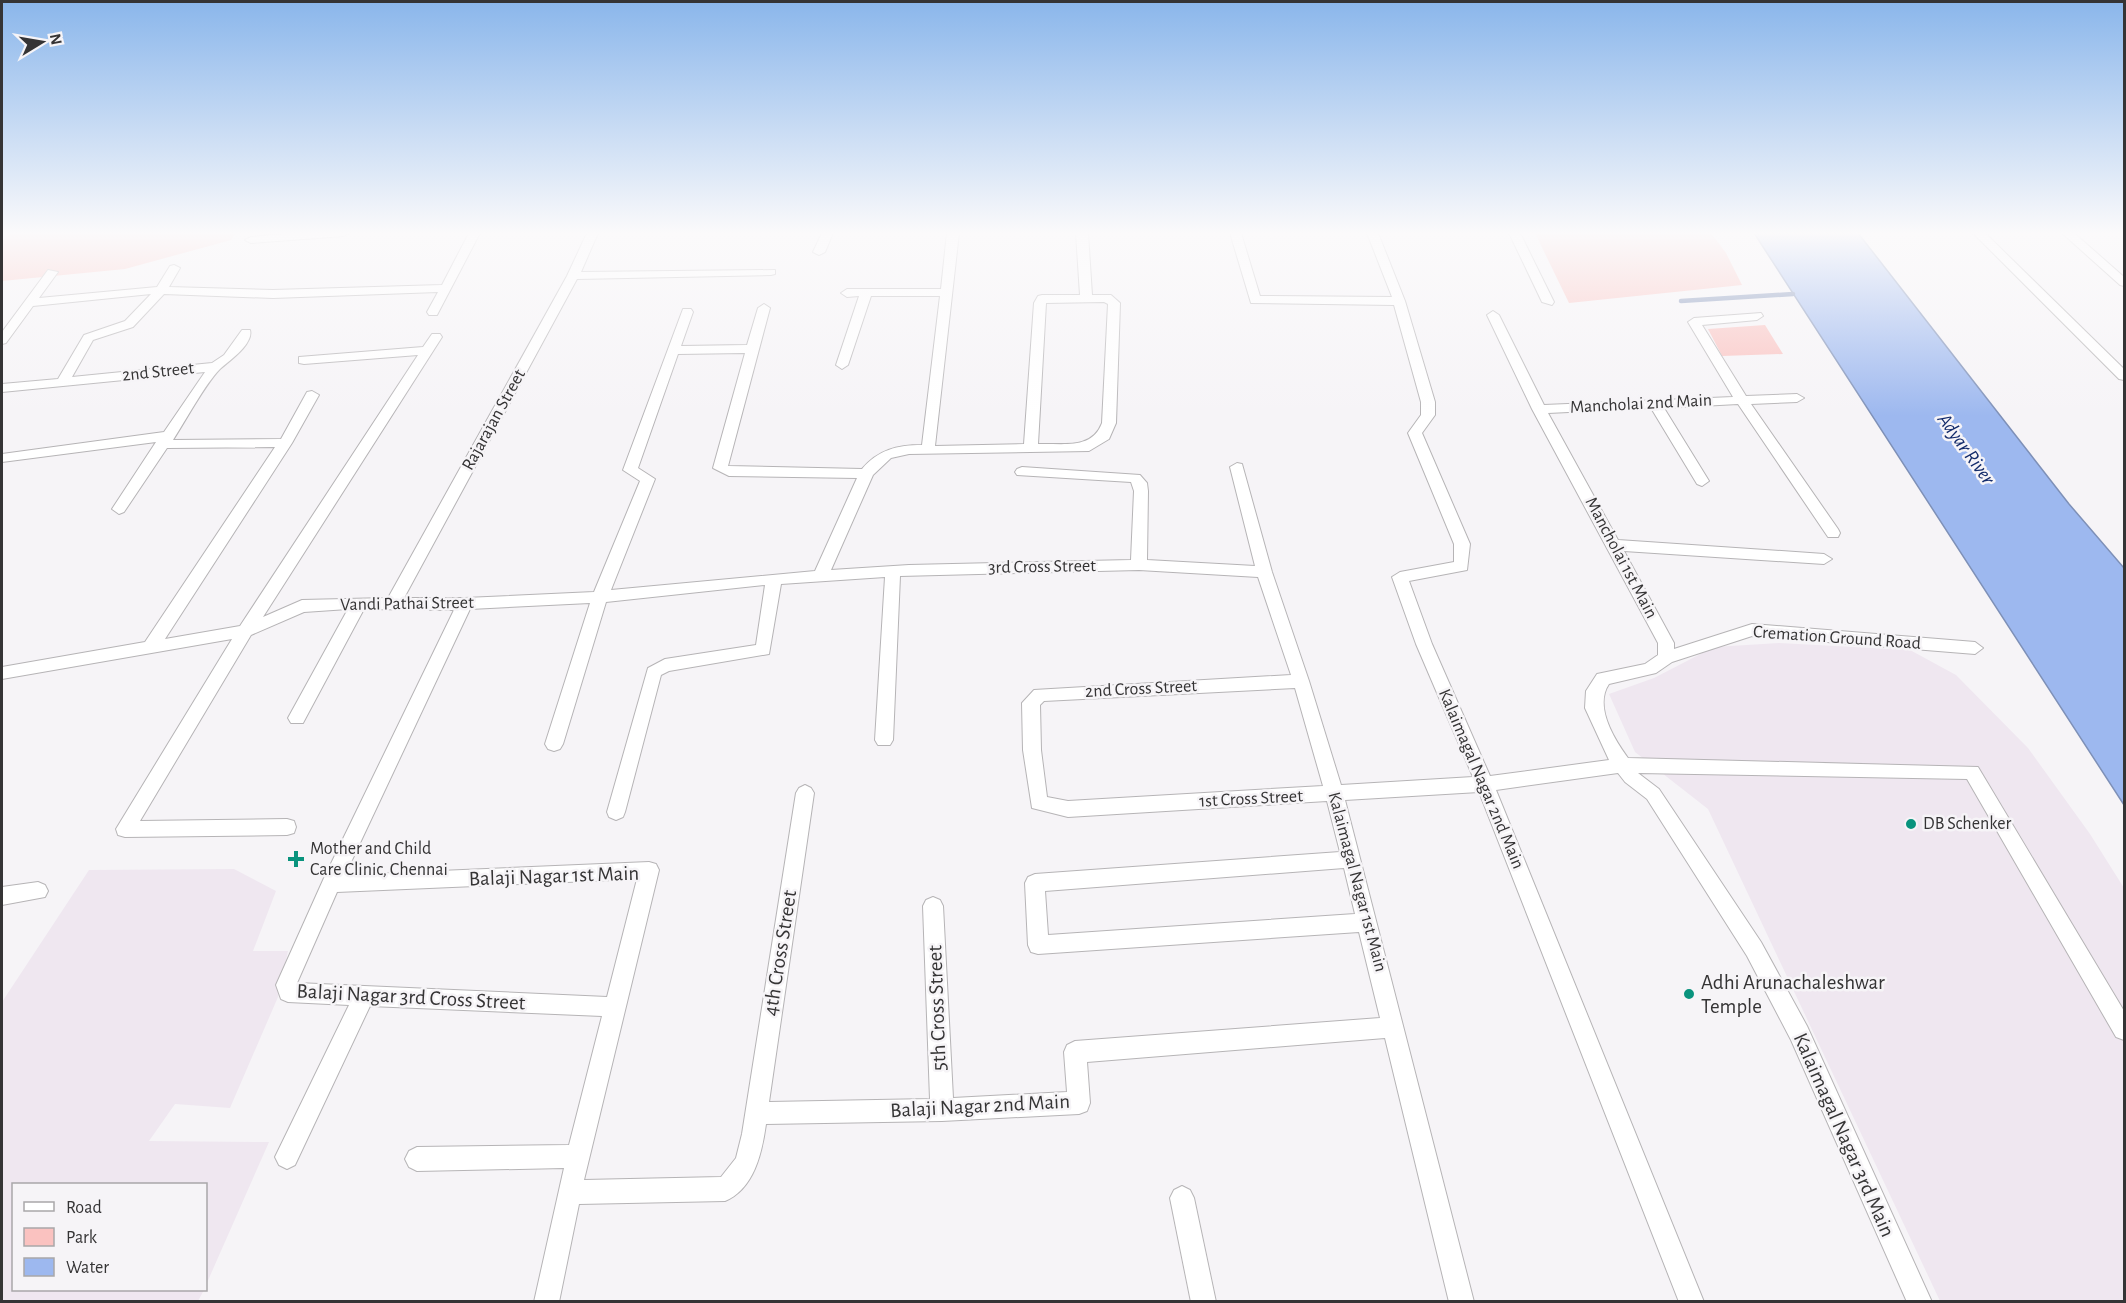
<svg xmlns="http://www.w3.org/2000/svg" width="2126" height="1303" font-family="'Alegreya Sans',sans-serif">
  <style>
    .built { fill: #efe7f0 }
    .green { fill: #fac2c0 }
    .water { fill: #9db8ef; stroke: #7e90b7; stroke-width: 1.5 }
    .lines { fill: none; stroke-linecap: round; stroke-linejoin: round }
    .stream { stroke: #7e90b7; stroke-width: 4.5 }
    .street-casing { stroke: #b6b4b6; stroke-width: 2 }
    .street { fill: #fff; fill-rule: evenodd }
    .poi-dot { fill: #09937d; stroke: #f6f4f7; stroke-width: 2 }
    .labels { text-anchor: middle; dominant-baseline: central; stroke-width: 5; stroke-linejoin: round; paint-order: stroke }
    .street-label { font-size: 18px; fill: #353435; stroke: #f6f4f7 }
    .poi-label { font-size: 18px; fill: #353435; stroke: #f6f4f7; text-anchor: start }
    .water-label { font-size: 20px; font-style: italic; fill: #132b6b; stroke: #f6f4f7 }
    .near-street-label { font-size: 21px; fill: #353435; stroke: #f6f4f7 }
    .near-poi-label { font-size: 21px; fill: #353435; stroke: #f6f4f7; text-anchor: start }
  </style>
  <rect width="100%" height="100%" fill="#f6f4f7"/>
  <g class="built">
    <path d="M 1779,643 L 1910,650 L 1956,675 L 2028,748 L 2090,834 L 2124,888 L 2124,1301 L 1940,1301 L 1708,809 L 1635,752 L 1609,694 L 1654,678 L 1714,647 Z"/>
    <path d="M 234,869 L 276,891 L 253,951 L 288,951 L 278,997 L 230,1108 L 175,1104 L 149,1141 L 269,1142 L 206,1285 L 206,1184 L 14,1184 L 14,1290 L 204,1290 L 198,1301 L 2,1302 L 2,1002 L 89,870 Z"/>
  </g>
  <g class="green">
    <path d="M 11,233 L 235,233 L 231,240 L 125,269 L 2,281 L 2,241 Z"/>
    <path d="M 1535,233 L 1711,233 L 1726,253 L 1742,285 L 1569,303 Z"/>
    <path d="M 1765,325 L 1783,354 L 1722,356 L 1708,329 Z"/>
  </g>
  <path class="water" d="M 1754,233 L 1858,233 L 2069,504 L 2124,568 L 2124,805 Z"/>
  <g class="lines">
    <path class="stream" d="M 1681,301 L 1793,294"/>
    <g class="street-casing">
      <g id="street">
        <path d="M 296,233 L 349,233 L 344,236 L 251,243 L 245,240 L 251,237 Z"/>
        <path d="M 469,233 L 480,233 L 437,315 L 429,315 L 427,312 L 438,292 L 273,298 L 164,294 L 133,327 L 93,340 L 72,377 L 212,363 L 224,355 L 242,330 L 250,330 C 254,344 229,361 220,369 C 205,384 186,420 173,440 L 281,439 L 307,392 L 312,391 L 319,395 L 292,443 L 165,639 L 240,626 L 418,355 L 304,364 L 299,363 L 299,357 L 423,347 L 432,334 L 440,334 L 442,337 L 263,617 L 302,600 L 388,598 L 567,276 L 587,233 L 598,233 L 581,272 L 775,270 L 775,274 L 771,275 L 577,279 L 404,598 L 465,598 L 594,592 L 640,481 L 623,470 L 683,309 L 691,309 L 693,312 L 681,346 L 747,345 L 758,308 L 764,304 L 770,308 L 728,466 L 862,469 C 878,450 897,445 922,445 L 940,296 L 871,296 L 848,365 L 842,369 L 836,365 L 859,296 L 847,297 L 841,293 L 847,289 L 941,289 L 947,233 L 959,233 L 935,446 L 1024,444 L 1034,303 L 1038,296 L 1042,295 L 1080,295 L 1076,233 L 1088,233 L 1092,295 L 1111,295 L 1120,303 L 1116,423 L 1109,439 L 1089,451 L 909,454 L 891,458 L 873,475 L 831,570 L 909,565 L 1131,560 L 1134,491 L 1131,482 L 1017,475 L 1015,472 L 1017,469 L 1022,467 L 1140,475 L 1147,483 L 1148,491 L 1147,560 L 1255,566 L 1230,467 L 1237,463 L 1242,464 L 1272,572 L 1309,681 L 1341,785 L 1473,777 L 1416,644 L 1392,577 L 1400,572 L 1454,562 L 1454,544 L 1408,433 L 1421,415 L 1421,402 L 1394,305 L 1251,303 L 1230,233 L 1241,233 L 1260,296 L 1392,297 L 1367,233 L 1378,233 L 1405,301 L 1435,402 L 1435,415 L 1422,433 L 1470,544 L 1467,570 L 1409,581 L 1432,644 L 1490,776 L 1609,760 L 1585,708 L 1586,691 L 1597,674 L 1645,664 L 1658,655 L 1658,643 L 1532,409 L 1487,315 L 1493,311 L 1499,315 L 1544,405 L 1733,397 L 1688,322 L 1694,318 L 1761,313 L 1763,316 L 1757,320 L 1702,325 L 1746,396 L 1797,394 L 1804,398 L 1797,402 L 1751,404 L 1838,529 L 1840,533 L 1838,537 L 1828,537 L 1738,404 L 1664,408 L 1709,481 L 1702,486 L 1697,484 L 1651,408 L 1548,413 L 1618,540 L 1824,554 L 1832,559 L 1824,564 L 1624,551 L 1674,643 L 1674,649 L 1752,624 L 1975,642 L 1983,648 L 1975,654 L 1752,636 L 1672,662 L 1656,673 L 1609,684 C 1594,706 1614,739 1628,758 L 1978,767 L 2124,1011 L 2124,1040 L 2116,1037 L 1967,779 L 1638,773 L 1659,789 L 1761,942 L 1807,1026 L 1932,1302 L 1907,1302 L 1791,1040 L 1747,956 L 1647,799 L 1625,782 L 1618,773 L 1496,790 L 1704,1302 L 1679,1302 L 1479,792 L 1345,800 L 1474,1302 L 1449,1302 L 1385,1038 L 1087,1062 L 1090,1103 L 1087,1111 L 1079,1114 L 942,1121 L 766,1124 C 762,1153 754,1189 725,1201 L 579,1204 L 559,1302 L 534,1302 L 564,1168 L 417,1171 L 409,1167 L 405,1159 L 409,1151 L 417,1147 L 569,1145 L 602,1016 L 370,1006 L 295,1165 L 287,1169 L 279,1165 L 275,1157 L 349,1005 L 288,1002 L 281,999 L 276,985 L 324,878 L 454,610 L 364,609 L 303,723 L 291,723 L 288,718 L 348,609 L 304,612 L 251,635 L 140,821 L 287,819 L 294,821 L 296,827 L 294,833 L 287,835 L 125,837 L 118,835 L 116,829 L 232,639 L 2,679 L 2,667 L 145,642 L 275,447 L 167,448 L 124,512 L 119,514 L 112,509 L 156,442 L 2,462 L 2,454 L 164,432 L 205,372 L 2,392 L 2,384 L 58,379 L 84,335 L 125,321 L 151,294 L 33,306 L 6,343 L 2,344 L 2,332 L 48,270 L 58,272 L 39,298 L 157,287 L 170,266 L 174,265 L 180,268 L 169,287 L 273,290 L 442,285 ZM 1104,302 L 1108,304 L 1102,423 C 1092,450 1063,443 1038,444 L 1046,303 ZM 745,353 L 713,468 L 729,476 L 857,478 L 815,571 L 611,590 L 655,479 L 638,468 L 678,354 ZM 1139,570 L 1258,577 L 1291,675 L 1034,690 L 1022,703 L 1023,750 L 1032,808 L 1068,817 L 1327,801 L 1340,852 L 1035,874 L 1028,877 L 1025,883 L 1028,945 L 1031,952 L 1038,954 L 1359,932 L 1380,1018 L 1075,1041 L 1067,1045 L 1064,1052 L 1067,1092 L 953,1098 L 943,906 L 940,900 L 933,897 L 926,900 L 923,906 L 930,1099 L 769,1102 L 814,793 L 811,788 L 805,785 L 799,788 L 796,793 L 742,1134 L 736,1158 L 721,1177 L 584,1180 L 659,870 L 656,864 L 649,862 L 345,875 L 470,609 L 590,603 L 545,744 L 548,749 L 554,751 L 560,749 L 563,744 L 606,602 L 765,585 L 756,645 L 665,659 L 648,668 L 607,812 L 609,817 L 616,820 L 623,817 L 625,812 L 661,675 L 669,671 L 769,654 L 781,584 L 885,577 L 875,740 L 878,745 L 890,745 L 893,740 L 900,576 ZM 1295,688 L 1323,786 L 1068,801 L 1047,797 L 1041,750 L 1040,705 L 1044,701 ZM 1344,868 L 1355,914 L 1048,935 L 1045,891 ZM 637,879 L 607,997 L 297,983 L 337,892 Z"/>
        <path d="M 822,233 L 833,233 L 825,252 L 819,255 L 813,252 Z"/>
        <path d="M 1509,233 L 1520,233 L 1554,302 L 1552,305 L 1542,302 Z"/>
        <path d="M 1973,233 L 1985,233 L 2124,369 L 2124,380 L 2119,379 Z"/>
        <path d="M 2062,233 L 2074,233 L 2124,277 L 2124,286 L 2120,285 Z"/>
        <path d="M 38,882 L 45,885 L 48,891 L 45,897 L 2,905 L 2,887 Z"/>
        <path d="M 1182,1186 L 1190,1190 L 1194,1198 L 1216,1302 L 1191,1302 L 1170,1198 L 1174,1190 Z"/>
      </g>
    </g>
    <use href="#street" class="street"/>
  </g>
  <linearGradient id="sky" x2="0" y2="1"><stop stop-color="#8ab6eb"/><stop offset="0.56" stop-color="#fbfafb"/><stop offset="1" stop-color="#fbfafb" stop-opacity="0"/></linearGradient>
  <rect width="2126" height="416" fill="url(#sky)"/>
  <g class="poi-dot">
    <circle cx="1911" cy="824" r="6"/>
    <path d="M293 850h6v6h6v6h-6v6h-6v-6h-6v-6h6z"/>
    <circle cx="1689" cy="994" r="6"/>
  </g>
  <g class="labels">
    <g class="street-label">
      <text transform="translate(158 372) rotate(-6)">2nd Street</text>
      <text transform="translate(1641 404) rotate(-3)">Mancholai 2nd Main</text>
      <text transform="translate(494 420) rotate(-61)">Rajarajan Street</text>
      <text transform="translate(1621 558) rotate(62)">Mancholai 1st Main</text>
      <text transform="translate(1042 567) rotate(-1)">3rd Cross Street</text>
      <text transform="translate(407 604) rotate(-1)">Vandi Pathai Street</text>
      <text transform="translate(1837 638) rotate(4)">Cremation Ground Road</text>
      <text transform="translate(1141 689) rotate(-3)">2nd Cross Street</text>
      <text transform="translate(1481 779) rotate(67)">Kalaimagal Nagar 2nd Main</text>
      <text transform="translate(1251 799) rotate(-3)">1st Cross Street</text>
      <text transform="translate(1357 882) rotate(75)">Kalaimagal Nagar 1st Main</text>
    </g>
    <g class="poi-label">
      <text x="1923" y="824">DB Schenker</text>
      <text x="310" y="849">Mother and Child<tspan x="310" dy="21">Care Clinic, Chennai</tspan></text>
    </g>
    <g class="water-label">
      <text transform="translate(1966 449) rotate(54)">Adyar River</text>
    </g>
    <g class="near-street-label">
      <text transform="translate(554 876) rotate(-2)">Balaji Nagar 1st Main</text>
      <text transform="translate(780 953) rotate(-81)">4th Cross Street</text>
      <text transform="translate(411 997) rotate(3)">Balaji Nagar 3rd Cross Street</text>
      <text transform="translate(937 1008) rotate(-92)">5th Cross Street</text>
      <text transform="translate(980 1106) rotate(-3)">Balaji Nagar 2nd Main</text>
      <text transform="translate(1844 1135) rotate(66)">Kalaimagal Nagar 3rd Main</text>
    </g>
    <g class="near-poi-label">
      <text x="1701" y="982">Adhi Arunachaleshwar<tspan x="1701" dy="24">Temple</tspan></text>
    </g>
  </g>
  <rect width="2126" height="1303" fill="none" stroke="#353435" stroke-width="6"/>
  <rect x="12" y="1183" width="195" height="108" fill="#f6f4f7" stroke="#a9a7a9" stroke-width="1.5"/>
  <rect x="24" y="1202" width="30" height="9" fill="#ffffff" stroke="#a9a7a9" stroke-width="1.5"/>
  <text x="66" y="1213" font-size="18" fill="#353435">Road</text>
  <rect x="24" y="1228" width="30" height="18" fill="#fac2c0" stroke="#a9a7a9" stroke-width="1.5"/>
  <text x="66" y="1243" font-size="18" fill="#353435">Park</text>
  <rect x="24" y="1258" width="30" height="18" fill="#9db8ef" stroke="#a9a7a9" stroke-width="1.5"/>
  <text x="66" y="1273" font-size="18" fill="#353435">Water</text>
  <g transform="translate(42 42) rotate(79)" stroke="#f6f4f7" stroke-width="4.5" paint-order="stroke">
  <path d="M0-4.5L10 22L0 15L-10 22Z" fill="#353435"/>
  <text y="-9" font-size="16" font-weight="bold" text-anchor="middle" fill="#353435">N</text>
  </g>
</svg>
